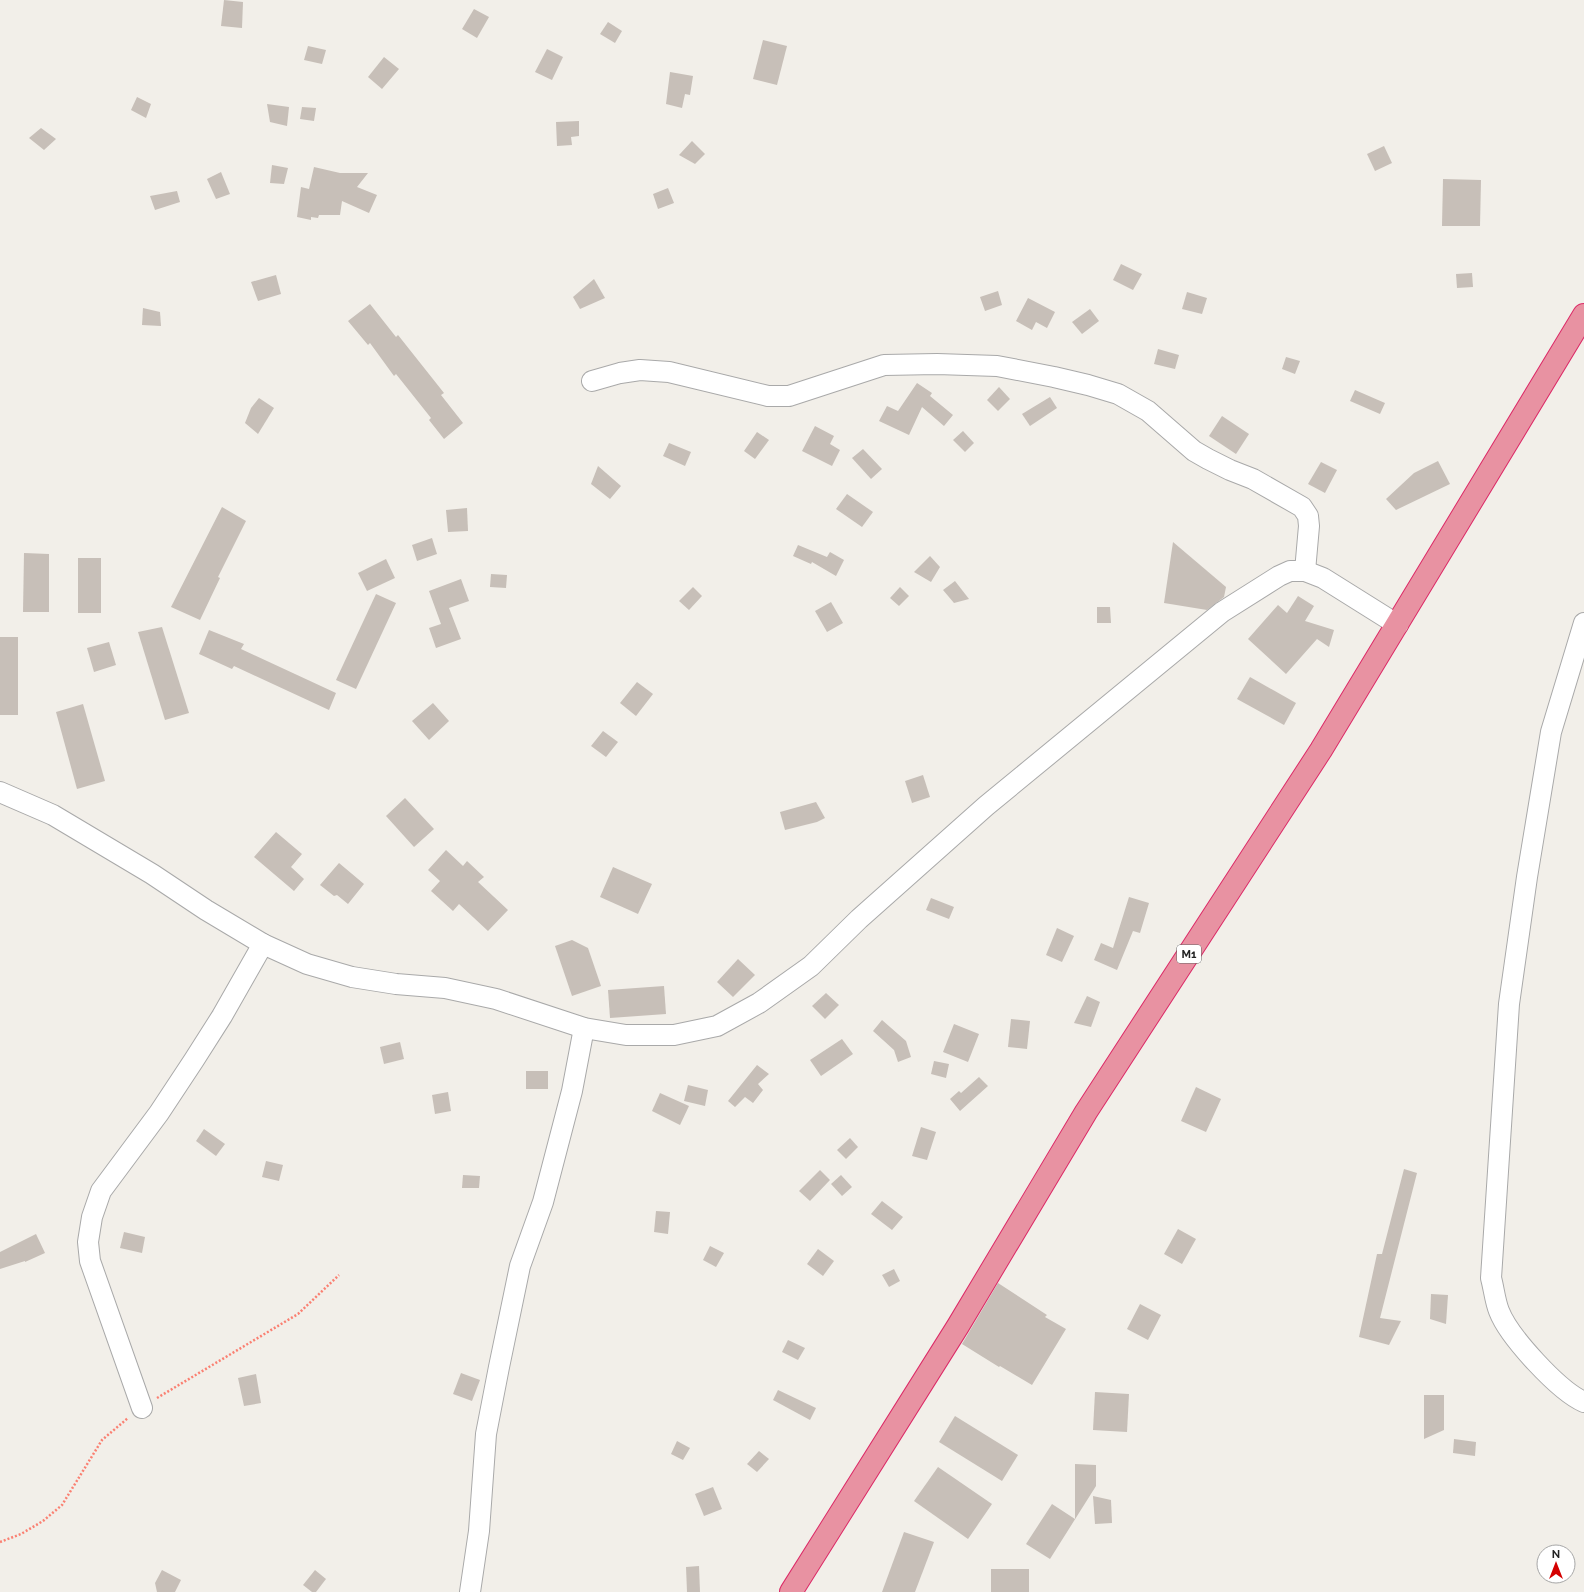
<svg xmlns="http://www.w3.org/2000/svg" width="1584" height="1592" font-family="Raleway,sans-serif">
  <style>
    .building { fill: #c7bfb8 }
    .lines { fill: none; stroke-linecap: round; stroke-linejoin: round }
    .minor-casing { stroke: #a9a9a9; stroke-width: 22 }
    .highway-casing { stroke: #dc2a67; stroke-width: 24 }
    .path { stroke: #fa8072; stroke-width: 2.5; stroke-dasharray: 2 2; stroke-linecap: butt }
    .minor { stroke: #fff; stroke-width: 20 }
    .highway { stroke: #e892a2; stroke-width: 22 }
    .labels { text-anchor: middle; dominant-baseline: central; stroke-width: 4; stroke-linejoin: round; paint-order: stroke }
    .shield { fill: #fff; stroke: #646464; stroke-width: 1 }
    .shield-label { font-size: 11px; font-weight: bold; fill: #222 }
  </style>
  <rect width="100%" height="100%" fill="#f2efe9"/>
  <g class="building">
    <path d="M 224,0 L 243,2 L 242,28 L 221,26 Z"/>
    <path d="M 474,9 L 489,17 L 477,38 L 462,29 Z"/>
    <path d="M 608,22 L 622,31 L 615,43 L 600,34 Z"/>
    <path d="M 763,40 L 787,46 L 777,85 L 753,79 Z"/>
    <path d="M 308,46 L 326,50 L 322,64 L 304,60 Z"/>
    <path d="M 547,49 L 563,57 L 552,80 L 535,72 Z"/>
    <path d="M 384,57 L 399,69 L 382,89 L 368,77 Z"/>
    <path d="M 670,72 L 693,76 L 690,95 L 685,94 L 682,108 L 666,104 Z"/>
    <path d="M 137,97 L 151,104 L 146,118 L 131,110 Z"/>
    <path d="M 267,104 L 289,107 L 287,126 L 270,122 Z"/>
    <path d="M 302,107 L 316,108 L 314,121 L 300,119 Z"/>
    <path d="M 579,121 L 579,136 L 571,137 L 572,145 L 557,146 L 556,122 Z"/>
    <path d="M 41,128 L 56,139 L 44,150 L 29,138 Z"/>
    <path d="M 692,141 L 705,154 L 695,164 L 679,155 Z"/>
    <path d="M 1384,146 L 1392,163 L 1375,171 L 1367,154 Z"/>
    <path d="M 272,165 L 288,168 L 284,184 L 270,183 Z"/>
    <path d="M 314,167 L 340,173 L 368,173 L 357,187 L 377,195 L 369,213 L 342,201 L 340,215 L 319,215 L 318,218 L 311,217 L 311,220 L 297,217 L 301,187 L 309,189 Z"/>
    <path d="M 221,172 L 230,194 L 216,199 L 207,179 Z"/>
    <path d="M 1443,179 L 1481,180 L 1480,226 L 1442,226 Z"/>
    <path d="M 668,188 L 674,203 L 658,209 L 653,194 Z"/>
    <path d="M 177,191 L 180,202 L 155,210 L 150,196 Z"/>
    <path d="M 1121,264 L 1142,274 L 1133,290 L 1113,280 Z"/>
    <path d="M 1472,273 L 1473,287 L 1457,288 L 1456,274 Z"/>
    <path d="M 276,275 L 281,294 L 258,301 L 251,282 Z"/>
    <path d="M 594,279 L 605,298 L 580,309 L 573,297 Z"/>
    <path d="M 998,291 L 1002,305 L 985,311 L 980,297 Z"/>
    <path d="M 1187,292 L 1207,298 L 1202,314 L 1182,309 Z"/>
    <path d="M 1028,298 L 1055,312 L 1047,328 L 1036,322 L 1032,330 L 1016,321 Z"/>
    <path d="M 370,304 L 396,337 L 398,335 L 444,393 L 441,395 L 463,423 L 444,439 L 429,420 L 431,418 L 396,374 L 394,376 L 370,343 L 368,345 L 348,321 Z"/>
    <path d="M 143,308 L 160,312 L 161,326 L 142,325 Z"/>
    <path d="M 1090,309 L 1099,321 L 1082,334 L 1072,322 Z"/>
    <path d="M 1158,349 L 1179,355 L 1175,369 L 1154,364 Z"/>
    <path d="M 1286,357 L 1300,361 L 1295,374 L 1282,369 Z"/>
    <path d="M 917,383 L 932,393 L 930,396 L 953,415 L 944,426 L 922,407 L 909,435 L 879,421 L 887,406 L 898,411 Z"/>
    <path d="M 999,387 L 1010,399 L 998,411 L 987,400 Z"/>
    <path d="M 1355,390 L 1385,403 L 1380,414 L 1350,401 Z"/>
    <path d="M 1050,397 L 1057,408 L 1030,426 L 1022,414 Z"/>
    <path d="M 259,398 L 274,408 L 258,434 L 245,423 L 251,408 Z"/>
    <path d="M 1222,416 L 1249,434 L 1236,454 L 1209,436 Z"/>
    <path d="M 815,426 L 834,436 L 830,444 L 840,450 L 832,466 L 802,451 Z"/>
    <path d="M 963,431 L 974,443 L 965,452 L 953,440 Z"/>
    <path d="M 757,432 L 769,440 L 755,459 L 744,451 Z"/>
    <path d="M 669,443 L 691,452 L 685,466 L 663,456 Z"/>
    <path d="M 863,449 L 882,469 L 871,479 L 852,458 Z"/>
    <path d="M 1438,461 L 1450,484 L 1396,510 L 1386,499 L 1414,473 Z"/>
    <path d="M 1321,462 L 1337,470 L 1325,493 L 1308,484 Z"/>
    <path d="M 598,466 L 621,486 L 610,499 L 591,484 Z"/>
    <path d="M 847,494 L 873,512 L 862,527 L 836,509 Z"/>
    <path d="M 222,507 L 246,521 L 218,577 L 220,578 L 200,620 L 171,607 Z"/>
    <path d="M 467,508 L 468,531 L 448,532 L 446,510 Z"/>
    <path d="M 432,538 L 437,554 L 417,561 L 412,545 Z"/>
    <path d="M 1173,542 L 1226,587 L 1224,597 L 1207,610 L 1164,603 Z"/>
    <path d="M 798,545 L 827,557 L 830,552 L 844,560 L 836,576 L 812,562 L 811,564 L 793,556 Z"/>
    <path d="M 24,553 L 49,554 L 49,612 L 23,612 Z"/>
    <path d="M 930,556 L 940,567 L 931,582 L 914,572 Z"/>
    <rect x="78" y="558" width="23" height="55"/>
    <path d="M 386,559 L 395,578 L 367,591 L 358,573 Z"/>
    <path d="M 491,574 L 507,575 L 506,588 L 490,587 Z"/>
    <path d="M 461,579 L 469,601 L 449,608 L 461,639 L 436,648 L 429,628 L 441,624 L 429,591 Z"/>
    <path d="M 955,581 L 969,599 L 954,603 L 943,590 Z"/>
    <path d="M 693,587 L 702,596 L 689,610 L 679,601 Z"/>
    <path d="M 900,587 L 909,596 L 899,606 L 890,598 Z"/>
    <path d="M 376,594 L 396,603 L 356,689 L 336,680 Z"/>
    <path d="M 1298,596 L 1314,606 L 1305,621 L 1334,630 L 1329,647 L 1317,639 L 1286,674 L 1248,639 L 1278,605 L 1287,613 Z"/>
    <path d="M 831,602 L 843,623 L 827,632 L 815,611 Z"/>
    <path d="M 1097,607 L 1110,607 L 1111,623 L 1097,623 Z"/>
    <path d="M 162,627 L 189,713 L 165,720 L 138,632 Z"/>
    <path d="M 209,630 L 244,644 L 241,649 L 336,693 L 329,710 L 234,666 L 232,669 L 199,654 Z"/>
    <rect x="0" y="637" width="18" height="78"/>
    <path d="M 109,642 L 116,665 L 94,672 L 87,648 Z"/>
    <path d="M 1250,677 L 1296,703 L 1284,725 L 1237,699 Z"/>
    <path d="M 637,682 L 653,694 L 636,716 L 620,703 Z"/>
    <path d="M 433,703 L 449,721 L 429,740 L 412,721 Z"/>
    <path d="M 83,704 L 105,781 L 77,789 L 56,712 Z"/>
    <path d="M 603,731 L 618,742 L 606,757 L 591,746 Z"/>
    <path d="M 923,775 L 930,797 L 912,803 L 905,781 Z"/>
    <path d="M 405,798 L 434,829 L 414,847 L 386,816 Z"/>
    <path d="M 816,802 L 825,818 L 817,822 L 785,830 L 780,812 Z"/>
    <path d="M 276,832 L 302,854 L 291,867 L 304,879 L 294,891 L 254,857 Z"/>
    <path d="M 446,850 L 463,866 L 467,861 L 484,877 L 478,882 L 508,910 L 488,931 L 459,904 L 453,911 L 431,891 L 440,881 L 428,870 Z"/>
    <path d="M 339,863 L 364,884 L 348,904 L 337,895 L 334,896 L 320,885 Z"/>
    <path d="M 613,867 L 652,884 L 638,914 L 600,897 Z"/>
    <path d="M 1129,897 L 1149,903 L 1140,933 L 1133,931 L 1117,970 L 1094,960 L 1101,943 L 1113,948 Z"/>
    <path d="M 931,898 L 954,907 L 949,919 L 926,910 Z"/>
    <path d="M 1057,928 L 1074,936 L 1062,962 L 1046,955 Z"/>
    <path d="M 572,940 L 588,948 L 601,986 L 572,996 L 555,946 Z"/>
    <path d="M 738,959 L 755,975 L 733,997 L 717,982 Z"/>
    <path d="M 664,986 L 666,1014 L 610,1018 L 608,990 Z"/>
    <path d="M 826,993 L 839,1005 L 825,1019 L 812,1006 Z"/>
    <path d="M 1087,996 L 1100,1002 L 1091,1027 L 1074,1023 Z"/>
    <path d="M 1011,1019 L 1030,1021 L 1027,1049 L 1008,1047 Z"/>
    <path d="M 882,1020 L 906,1041 L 911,1057 L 898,1062 L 894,1050 L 873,1031 Z"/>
    <path d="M 954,1024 L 979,1034 L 968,1062 L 943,1052 Z"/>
    <path d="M 842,1039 L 853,1054 L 821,1076 L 810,1060 Z"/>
    <path d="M 400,1042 L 404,1059 L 384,1064 L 380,1047 Z"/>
    <path d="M 934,1061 L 949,1064 L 946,1078 L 931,1074 Z"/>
    <path d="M 757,1065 L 769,1074 L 758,1084 L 763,1090 L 753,1103 L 745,1097 L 735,1107 L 728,1101 Z"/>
    <rect x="526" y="1071" width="22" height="18"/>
    <path d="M 979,1077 L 988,1086 L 960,1111 L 950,1099 L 959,1091 L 961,1093 Z"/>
    <path d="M 688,1085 L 708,1090 L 705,1106 L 684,1101 Z"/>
    <path d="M 1196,1087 L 1221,1099 L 1206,1132 L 1181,1121 Z"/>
    <path d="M 448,1092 L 451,1111 L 435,1114 L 432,1095 Z"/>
    <path d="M 660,1093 L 689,1106 L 680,1125 L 652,1111 Z"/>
    <path d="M 921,1127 L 936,1132 L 927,1160 L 912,1156 Z"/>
    <path d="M 204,1129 L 225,1144 L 216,1156 L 196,1141 Z"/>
    <path d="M 850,1138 L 858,1147 L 846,1159 L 837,1150 Z"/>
    <path d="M 266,1161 L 283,1165 L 279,1181 L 262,1177 Z"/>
    <path d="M 1404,1169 L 1417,1173 L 1380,1318 L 1401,1321 L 1389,1345 L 1359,1337 L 1377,1254 L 1382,1254 Z"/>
    <path d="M 820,1170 L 830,1180 L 810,1201 L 799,1191 Z"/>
    <path d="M 463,1175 L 480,1176 L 479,1188 L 462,1188 Z"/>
    <path d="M 841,1175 L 852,1187 L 842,1196 L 831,1184 Z"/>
    <path d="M 882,1201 L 903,1217 L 892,1230 L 871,1214 Z"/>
    <path d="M 656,1211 L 670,1212 L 668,1234 L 654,1232 Z"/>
    <path d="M 1178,1229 L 1196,1239 L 1182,1264 L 1164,1254 Z"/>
    <path d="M 124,1232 L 145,1237 L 142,1253 L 120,1248 Z"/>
    <path d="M 36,1234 L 45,1253 L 25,1262 L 25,1261 L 0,1269 L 0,1252 Z"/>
    <path d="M 710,1246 L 724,1253 L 716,1267 L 703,1260 Z"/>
    <path d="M 818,1249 L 834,1261 L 823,1276 L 807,1264 Z"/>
    <path d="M 894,1269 L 900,1281 L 889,1287 L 882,1275 Z"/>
    <path d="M 998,1283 L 1047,1315 L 1045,1317 L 1066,1329 L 1032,1385 L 1000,1366 L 999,1367 L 962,1344 Z"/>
    <path d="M 1431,1294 L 1448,1295 L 1446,1324 L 1430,1319 Z"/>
    <path d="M 1140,1304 L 1161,1315 L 1148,1340 L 1127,1329 Z"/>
    <path d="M 788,1340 L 805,1348 L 798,1360 L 782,1352 Z"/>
    <path d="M 461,1373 L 480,1380 L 472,1401 L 453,1394 Z"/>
    <path d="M 256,1374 L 261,1403 L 244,1406 L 238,1378 Z"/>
    <path d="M 778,1390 L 816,1408 L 810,1420 L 773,1400 Z"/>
    <path d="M 1095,1392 L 1129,1394 L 1127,1432 L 1093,1430 Z"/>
    <path d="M 1424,1395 L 1444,1395 L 1444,1430 L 1424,1439 Z"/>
    <path d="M 955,1416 L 1018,1455 L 1002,1481 L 939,1442 Z"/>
    <path d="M 1454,1439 L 1476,1442 L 1475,1456 L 1453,1453 Z"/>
    <path d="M 677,1441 L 690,1448 L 683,1460 L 671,1454 Z"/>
    <path d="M 759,1451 L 769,1459 L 757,1472 L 747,1464 Z"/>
    <path d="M 1075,1464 L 1096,1465 L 1096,1486 L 1050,1559 L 1026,1544 L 1052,1504 L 1075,1519 Z"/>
    <path d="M 938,1467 L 992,1504 L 968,1539 L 914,1501 Z"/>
    <path d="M 713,1487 L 722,1509 L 704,1516 L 695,1494 Z"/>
    <path d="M 1093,1496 L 1111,1500 L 1112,1523 L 1095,1524 Z"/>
    <path d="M 904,1532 L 934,1542 L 915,1592 L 882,1592 Z"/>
    <path d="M 699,1566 L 700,1592 L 687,1592 L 686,1567 Z"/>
    <rect x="991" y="1569" width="38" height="23"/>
    <path d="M 162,1570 L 181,1580 L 175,1592 L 157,1592 L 155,1583 Z"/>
    <path d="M 315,1570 L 326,1579 L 316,1592 L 312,1592 L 303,1585 Z"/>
  </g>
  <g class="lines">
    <g class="minor-casing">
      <g id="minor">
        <path d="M 592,381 L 620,373 L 640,370 L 669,372 L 768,396 L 789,396 L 884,365 L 937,364 L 997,366 L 1054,377 L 1088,385 L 1118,394 L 1148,411 L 1194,451 L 1208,459 L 1230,470 L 1253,479 L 1302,507 L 1308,516 L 1309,526 L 1305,571"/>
        <path d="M 1584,623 L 1551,732 L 1527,877 L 1509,1004 L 1491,1278 C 1494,1289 1495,1301 1499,1311 C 1509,1337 1559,1391 1584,1402"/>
        <path d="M 0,792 L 53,815 L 152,874 L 206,910 L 263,944 L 307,964 L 352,977 L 396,984 L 445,988 L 496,999 L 584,1028 L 626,1035 L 674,1035 L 717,1026 L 759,1003 L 811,966 L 859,919 L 986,806 L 1222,612 L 1279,576 L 1290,571 L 1305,571 L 1323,578 L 1398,625"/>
        <path d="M 142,1408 L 90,1261 L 88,1242 L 92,1217 L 101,1191 L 159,1113 L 194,1060 L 222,1016 L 263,944"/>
        <path d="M 470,1592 L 479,1531 L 486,1434 L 499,1367 L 520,1266 L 543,1202 L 572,1091 L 584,1028"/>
      </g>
    </g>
    <g class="highway-casing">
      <path id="highway" d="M 791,1592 L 958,1326 L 1086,1112 L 1321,750 L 1584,315"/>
    </g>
    <g class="path">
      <path d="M 157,1398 L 298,1314 L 339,1275"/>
      <path d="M 0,1542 L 21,1534 L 43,1521 L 62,1505 L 102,1440 L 128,1418"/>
    </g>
    <use href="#minor" class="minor"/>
    <use href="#highway" class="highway"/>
  </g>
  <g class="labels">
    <rect class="shield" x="1177" y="945" width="24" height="18" rx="3"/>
    <g class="shield-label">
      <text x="1189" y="954">M1</text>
    </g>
  </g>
  <g transform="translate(1556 1564)"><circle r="19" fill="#ffffff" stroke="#a7a7a7"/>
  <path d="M0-3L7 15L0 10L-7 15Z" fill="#d40000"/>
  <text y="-6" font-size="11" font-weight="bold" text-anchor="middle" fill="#222222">N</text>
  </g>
</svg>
